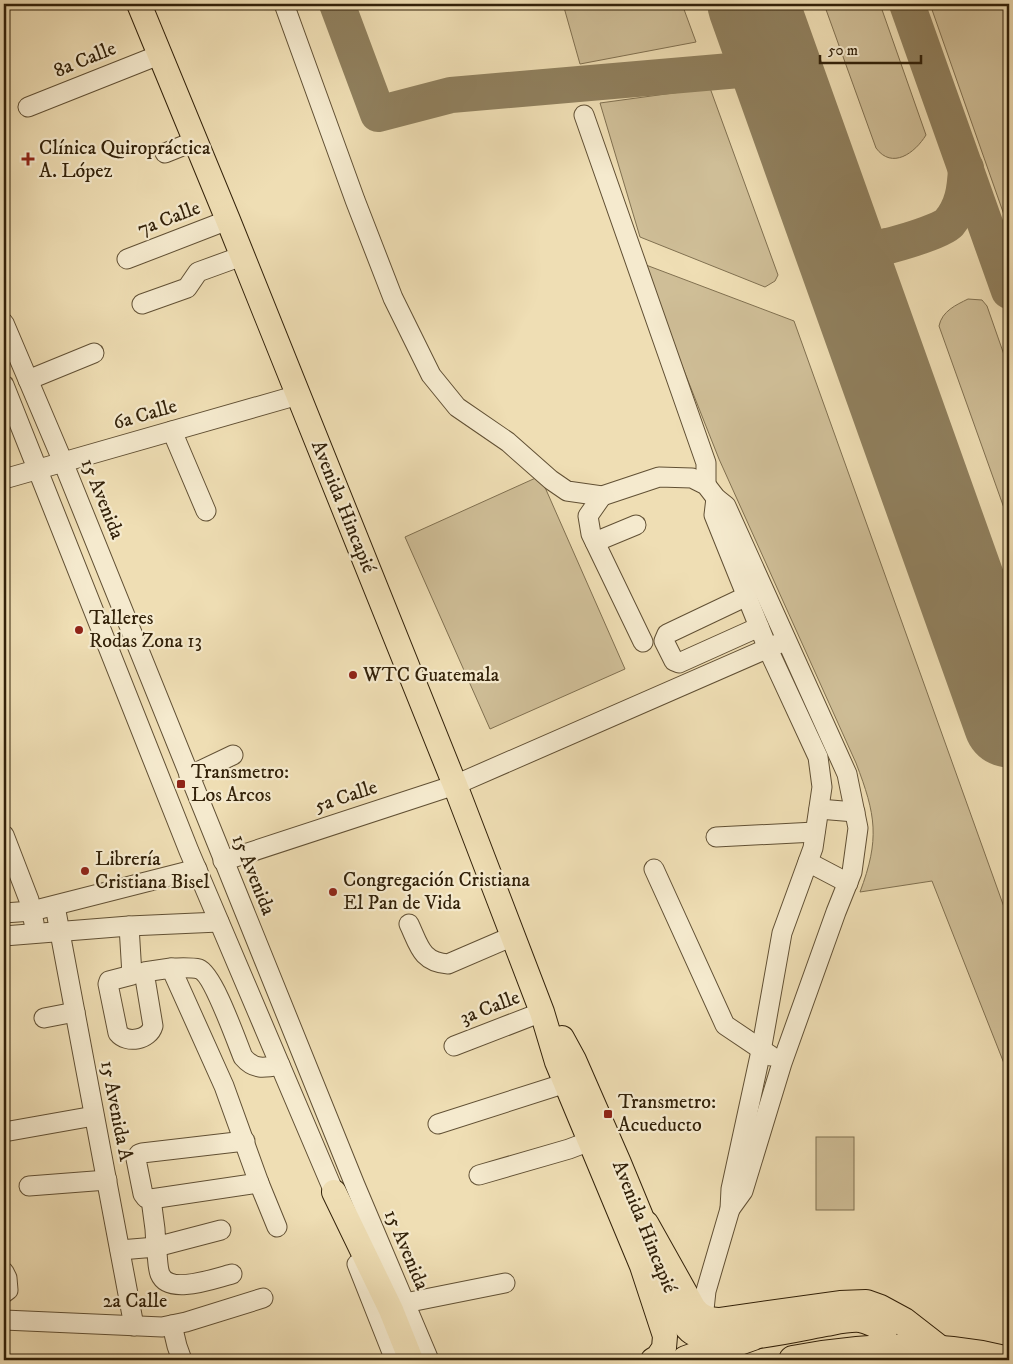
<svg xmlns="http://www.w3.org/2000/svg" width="1013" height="1364" font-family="'IM FELL DW Pica',serif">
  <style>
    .green { fill: #cfbe97; stroke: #807050 }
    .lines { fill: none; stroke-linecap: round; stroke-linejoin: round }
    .taxiway { stroke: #90805e; stroke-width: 36 }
    .runway { stroke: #90805e; stroke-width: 91 }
    .minor-casing { stroke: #615034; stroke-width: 21 }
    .major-casing { stroke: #322109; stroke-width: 26 }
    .highway-casing { stroke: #322109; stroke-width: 30 }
    .minor { stroke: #f5eace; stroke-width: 19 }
    .major { stroke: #efdeb4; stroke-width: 24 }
    .highway { stroke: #efdeb4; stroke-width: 28 }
    .poi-dot { fill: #8f2418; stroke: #f5eace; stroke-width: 2 }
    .labels { text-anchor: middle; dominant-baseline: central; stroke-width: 4.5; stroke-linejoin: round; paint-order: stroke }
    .street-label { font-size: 20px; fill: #322109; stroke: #f5eace }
    .poi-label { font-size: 20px; fill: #322109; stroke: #f5eace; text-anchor: start }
  </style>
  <rect width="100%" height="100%" fill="#efdeb4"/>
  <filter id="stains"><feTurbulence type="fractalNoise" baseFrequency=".004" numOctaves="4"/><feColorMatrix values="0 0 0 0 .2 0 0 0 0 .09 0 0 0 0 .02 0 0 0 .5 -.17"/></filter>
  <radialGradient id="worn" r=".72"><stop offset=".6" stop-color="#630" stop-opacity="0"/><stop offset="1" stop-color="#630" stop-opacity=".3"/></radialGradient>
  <g class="green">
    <path d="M 563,4 L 682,4 L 696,42 L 580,64 Z"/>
    <path d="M 824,4 L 880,4 L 926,135 C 915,153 892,170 876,148 Z"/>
    <path d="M 930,4 L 1009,4 L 1009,229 Z"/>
    <path d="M 710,88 L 778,275 L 775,281 L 765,287 L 640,237 L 600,103 Z"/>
    <path d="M 646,265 L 794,321 L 1009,921 L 1009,1076 L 932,881 L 860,892 C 880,839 876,815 856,763 L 719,459 L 681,363 Z"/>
    <path d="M 968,299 L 982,300 L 987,306 L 1009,369 L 1009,522 L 939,326 C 942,311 956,305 968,299 Z"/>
    <path d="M 540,476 L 625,669 L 490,729 L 405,537 Z"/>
    <rect x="816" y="1137" width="38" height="73"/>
  </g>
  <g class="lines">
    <g class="taxiway">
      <path d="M 337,4 L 378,114 L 451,95 L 776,67"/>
      <path d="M 730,4 L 767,42"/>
      <path d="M 907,4 L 1009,291"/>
      <path d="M 838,242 C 847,247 854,250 864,250 C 877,251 941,232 949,223 C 963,206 965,189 966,168"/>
      <path d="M 851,279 C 859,263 872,255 887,246"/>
    </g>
    <path class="runway" d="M 753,4 L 1009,722"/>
    <g class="minor-casing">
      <g id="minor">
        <path d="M 284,4 L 355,200 L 393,298 L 431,375 L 457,407 L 508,442 L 551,480 L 567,491 L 602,496 L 659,477 L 692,478 L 706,485 L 716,498 L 726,506 L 847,774 L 858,828 L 852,872 L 836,912 L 782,1063 L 743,1191 L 730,1209"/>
        <path d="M 28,107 L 159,55"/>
        <path d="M 584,115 L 706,463 L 706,485"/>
        <path d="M 165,153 L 195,141"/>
        <path d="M 127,259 L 228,220"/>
        <path d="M 142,304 L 187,288 L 198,272 L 242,256"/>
        <path d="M 4,323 L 63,462 L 355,1185 L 429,1360"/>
        <path d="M 28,380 L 94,353"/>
        <path d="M 4,385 L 189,851 L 334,1192 L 338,1204"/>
        <path d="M 172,431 L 206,511"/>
        <path d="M 4,479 L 298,395"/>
        <path d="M 602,496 L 588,516 L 591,534 L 643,642"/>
        <path d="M 595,542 L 636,525"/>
        <path d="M 747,596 L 667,634 L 664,641 L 674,661 L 679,663 L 759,627"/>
        <path d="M 189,776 L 233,755"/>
        <path d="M 819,809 L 855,812"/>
        <path d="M 4,835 L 29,900 L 34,923"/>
        <path d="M 716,837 L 815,832"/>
        <path d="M 223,861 L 455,785 L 780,643"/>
        <path d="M 808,862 L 848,883"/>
        <path d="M 654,869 L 725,1025 L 771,1056"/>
        <path d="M 55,906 L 134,1326"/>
        <path d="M 4,913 L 32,911 L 197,869"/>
        <path d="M 409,924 C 419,945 421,962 448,964 L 513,936"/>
        <path d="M 129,926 L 132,975 L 109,981 L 108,984 L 118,1033 C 127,1044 149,1040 153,1026 L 144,972 L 171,968 L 224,1086 L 259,1183 L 277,1227"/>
        <path d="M 4,936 L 129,926 L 219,922"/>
        <path d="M 171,968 C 179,968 191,967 199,969 C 213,974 236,1040 243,1057 C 254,1070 264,1068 280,1065"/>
        <path d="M 44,1018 L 75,1012"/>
        <path d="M 454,1046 L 542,1012"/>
        <path d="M 438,1124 L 566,1083"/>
        <path d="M 4,1132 L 94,1116"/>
        <path d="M 245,1141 L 142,1153 L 139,1154 L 136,1159 L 143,1194 L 146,1198 L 151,1199 L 259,1183"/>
        <path d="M 479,1175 L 569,1149 L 590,1141"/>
        <path d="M 29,1186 L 107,1180"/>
        <path d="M 151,1199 L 155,1229 L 156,1247 L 221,1230"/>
        <path d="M 120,1250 L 156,1247 C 158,1255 157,1266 160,1274 C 169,1296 215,1278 232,1274"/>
        <path d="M 357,1264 L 395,1360"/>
        <path d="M 4,1272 L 7,1278 L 8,1290 L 4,1293"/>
        <path d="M 405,1303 L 505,1283"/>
        <path d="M 703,1319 L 706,1291 L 730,1209 L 731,1189 L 761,1051 L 782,933 L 813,848 L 822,787 L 818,757 L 768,649 L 714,515 L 716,498"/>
        <path d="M 4,1320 L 162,1327 L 186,1322 L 263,1298"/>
        <path d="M 172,1325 L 177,1346 L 182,1360"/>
      </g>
    </g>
    <g class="major-casing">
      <g id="major">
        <path d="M 139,4 L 228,220 L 455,785 L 542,1012 L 557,1062 L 642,1266 L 665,1336 L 664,1348 L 658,1357 L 653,1360"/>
        <path d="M 562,1038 L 574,1060 L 619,1163 L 652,1243"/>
        <path d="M 334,1192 L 391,1310 L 411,1360"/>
        <path d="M 668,1286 C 674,1300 678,1320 690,1331 C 712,1350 797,1329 826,1324 C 837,1322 849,1319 860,1320 C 870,1322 877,1326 885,1331"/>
      </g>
    </g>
    <g class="highway-casing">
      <g id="highway">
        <path d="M 645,1225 L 692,1309 C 699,1319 708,1322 719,1322 L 840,1305 L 866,1304 L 880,1309 L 904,1322 L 940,1350"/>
        <path d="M 686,1360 L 753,1336"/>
        <path d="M 793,1360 C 862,1347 937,1343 1005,1360"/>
      </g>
    </g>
    <use href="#minor" class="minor"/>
    <use href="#major" class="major"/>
    <use href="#highway" class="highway"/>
  </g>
  <g class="poi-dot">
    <path d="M25.5 151.5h5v5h5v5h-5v5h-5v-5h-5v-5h5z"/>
    <circle cx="79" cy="630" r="5"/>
    <circle cx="353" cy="675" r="5"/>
    <rect x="176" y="779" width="10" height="10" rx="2.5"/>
    <circle cx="85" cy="871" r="5"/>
    <circle cx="333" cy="892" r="5"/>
    <rect x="603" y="1109" width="10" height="10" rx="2.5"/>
  </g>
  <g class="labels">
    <g class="street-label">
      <text transform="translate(85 60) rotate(-22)">8a Calle</text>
      <text transform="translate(169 219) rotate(-21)">7a Calle</text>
      <text transform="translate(145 415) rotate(-16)">6a Calle</text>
      <text transform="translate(102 499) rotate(68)">15 Avenida</text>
      <text transform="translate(343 507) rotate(68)">Avenida Hincapié</text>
      <text transform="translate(346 797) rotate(-18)">5a Calle</text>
      <text transform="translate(253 875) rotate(68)">15 Avenida</text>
      <text transform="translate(490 1008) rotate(-21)">3a Calle</text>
      <text transform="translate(116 1111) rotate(79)">15 Avenida A</text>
      <text transform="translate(644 1227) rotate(68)">Avenida Hincapié</text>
      <text transform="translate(406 1250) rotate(67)">15 Avenida</text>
      <text x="135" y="1301">2a Calle</text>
    </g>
    <g class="poi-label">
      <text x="39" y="148">Clínica Quiropráctica<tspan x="39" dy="23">A. López</tspan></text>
      <text x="89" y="618">Talleres<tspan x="89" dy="23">Rodas Zona 13</tspan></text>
      <text x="363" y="675">WTC Guatemala</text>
      <text x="191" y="772">Transmetro:<tspan x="191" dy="23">Los Arcos</tspan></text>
      <text x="95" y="859">Librería<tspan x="95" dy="23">Cristiana Bisel</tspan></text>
      <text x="343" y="880">Congregación Cristiana<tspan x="343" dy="23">El Pan de Vida</tspan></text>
      <text x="618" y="1102">Transmetro:<tspan x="618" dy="23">Acueducto</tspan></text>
    </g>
  </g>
  <rect width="1013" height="1364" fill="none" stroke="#efdeb4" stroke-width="20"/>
  <rect x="5" y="5" width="1003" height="1354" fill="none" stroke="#322109" stroke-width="2.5"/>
  <rect x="10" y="10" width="993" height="1344" fill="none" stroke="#322109"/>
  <path d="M820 55v8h101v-8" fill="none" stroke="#322109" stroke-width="2.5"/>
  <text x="828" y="55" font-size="15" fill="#322109" stroke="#f5eace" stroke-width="4" paint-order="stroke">50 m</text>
  <rect width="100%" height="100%" filter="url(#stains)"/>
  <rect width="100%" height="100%" fill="url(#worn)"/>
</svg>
